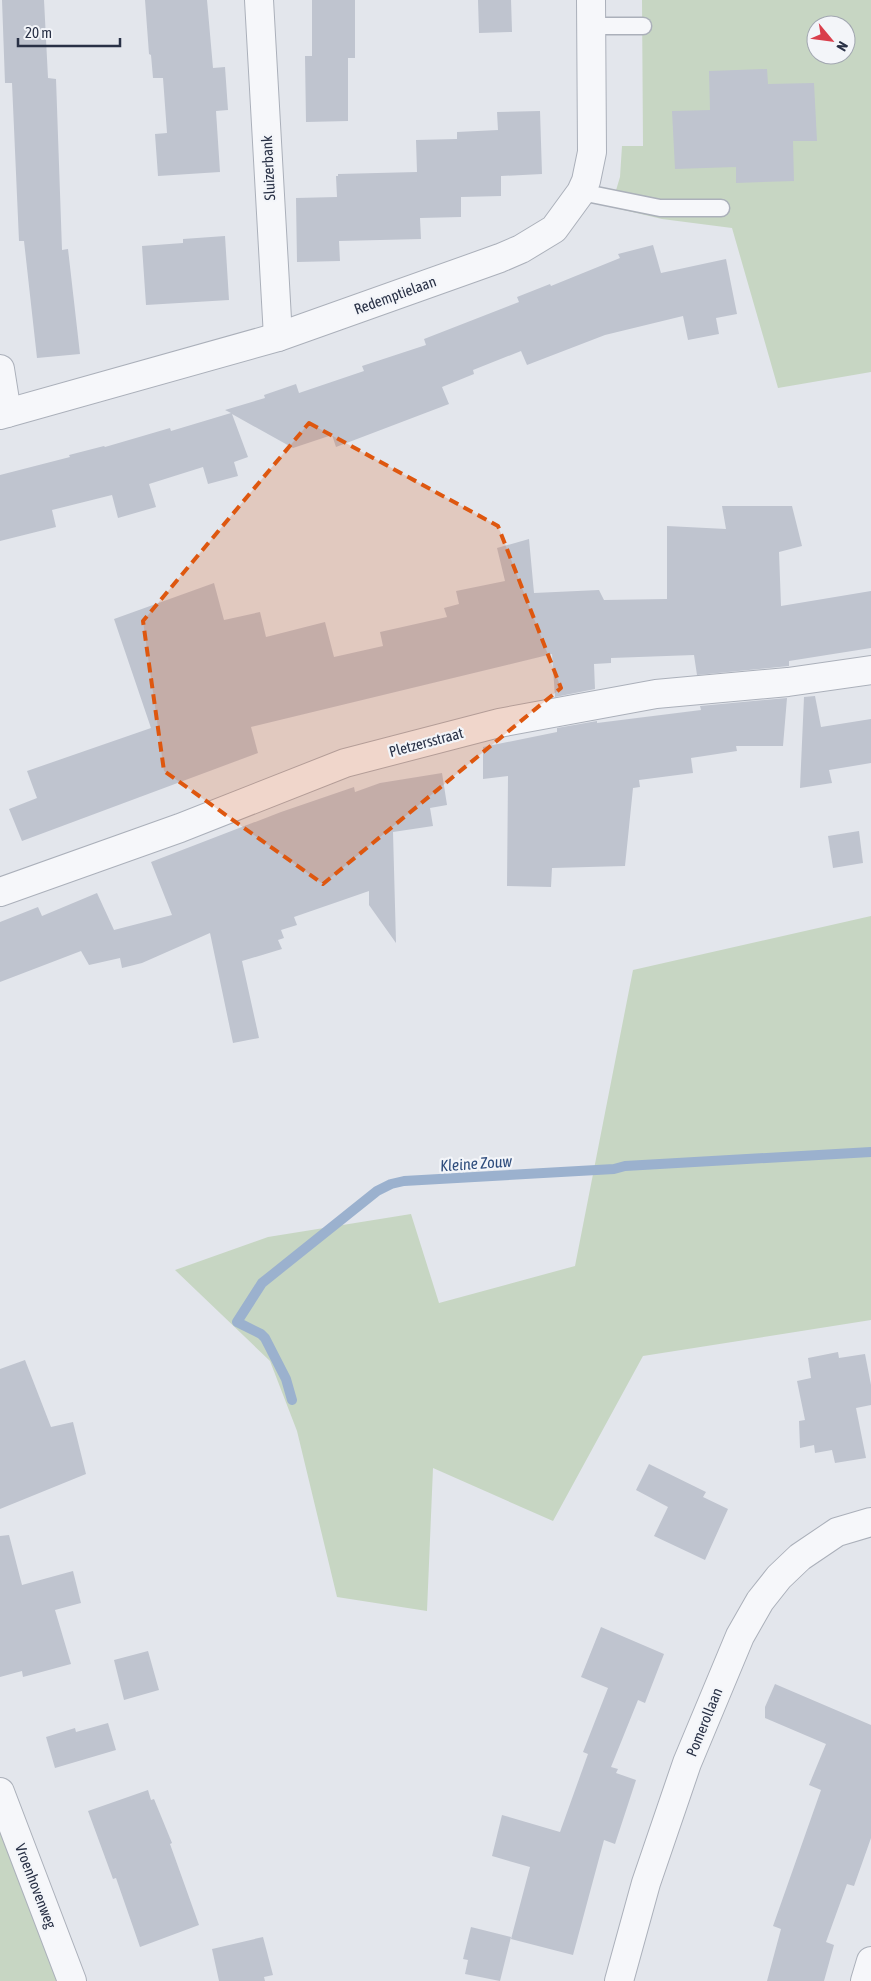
<svg xmlns="http://www.w3.org/2000/svg" width="871" height="1981" font-family="'Asap Condensed',sans-serif">
  <style>
    .green { fill: #c7d6c3; fill-rule: evenodd }
    .lines { fill: none; stroke-linecap: round; stroke-linejoin: round }
    .stream { stroke: #9bb1ce; stroke-width: 10 }
    .building { fill: #bfc4cf }
    .lane-casing { stroke: #abb0ba; stroke-width: 19 }
    .street-casing { stroke: #abb0ba; stroke-width: 30 }
    .lane { stroke: #f6f7fa; stroke-width: 16 }
    .street { stroke: #f6f7fa; stroke-width: 28 }
    .marked { fill: #de570f; fill-opacity: 0.2; stroke: #de570f; stroke-width: 4; stroke-dasharray: 10 6; stroke-linejoin: round }
    .labels { text-anchor: middle; dominant-baseline: central; stroke-width: 4.5; stroke-linejoin: round; paint-order: stroke }
    .street-label { font-size: 15px; fill: #293146; stroke: #f3f5f9 }
    .water-label { font-size: 16px; font-style: italic; fill: #2f4d7d; stroke: #f3f5f9 }
  </style>
  <rect width="100%" height="100%" fill="#e3e6ec"/>
  <g class="green">
    <path d="M 642,0 L 871,0 L 871,372 L 778,388 L 732,228 L 662,219 L 611,207 L 620,177 L 622,146 L 643,146 ZM 816,25 L 846,25 L 846,55 L 816,55 Z"/>
    <path d="M 871,916 L 871,1320 L 643,1356 L 553,1521 L 433,1468 L 427,1611 L 337,1597 L 297,1431 L 270,1361 L 175,1270 L 268,1237 L 411,1214 L 439,1303 L 575,1266 L 633,970 Z"/>
    <path d="M 0,1808 L 66,1981 L 0,1981 Z"/>
  </g>
  <g class="lines">
    <path class="stream" d="M 292,1400 L 286,1379 L 265,1338 L 261,1334 L 237,1322 L 262,1283 L 377,1191 L 391,1184 L 404,1181 L 614,1169 L 625,1166 L 871,1152"/>
  </g>
  <g class="building">
    <path d="M 2,0 L 44,0 L 48,78 L 56,79 L 62,250 L 68,249 L 80,354 L 37,358 L 24,241 L 19,241 L 12,83 L 5,83 Z"/>
    <path d="M 145,0 L 207,0 L 213,68 L 225,67 L 228,110 L 216,111 L 220,172 L 158,176 L 155,134 L 167,133 L 163,78 L 153,78 L 151,55 L 149,54 Z"/>
    <path d="M 312,0 L 355,0 L 355,58 L 348,58 L 348,121 L 306,122 L 305,56 L 312,56 Z"/>
    <path d="M 478,0 L 511,0 L 512,32 L 479,33 Z"/>
    <path d="M 767,69 L 768,84 L 814,83 L 817,141 L 793,141 L 794,181 L 736,183 L 736,167 L 675,169 L 672,111 L 710,110 L 709,71 Z"/>
    <path d="M 540,111 L 542,174 L 501,176 L 501,196 L 461,197 L 461,217 L 420,218 L 421,239 L 339,241 L 340,261 L 297,262 L 296,198 L 337,197 L 336,176 L 338,176 L 338,174 L 417,172 L 416,140 L 457,139 L 457,132 L 498,130 L 497,112 Z"/>
    <path d="M 225,236 L 229,300 L 146,305 L 142,246 L 183,243 L 183,239 Z"/>
    <path d="M 653,245 L 661,273 L 726,259 L 737,314 L 716,318 L 719,334 L 688,340 L 683,316 L 605,335 L 527,365 L 521,351 L 473,370 L 474,374 L 442,387 L 449,404 L 336,447 L 332,435 L 293,448 L 232,414 L 248,457 L 234,462 L 238,476 L 208,484 L 203,467 L 149,484 L 156,507 L 118,518 L 112,495 L 52,510 L 56,527 L 0,541 L 0,475 L 70,457 L 69,455 L 104,446 L 105,447 L 170,428 L 171,431 L 231,413 L 225,410 L 265,398 L 264,395 L 296,384 L 299,393 L 364,371 L 362,366 L 426,345 L 424,339 L 519,302 L 517,297 L 550,284 L 551,286 L 620,258 L 618,254 Z"/>
    <path d="M 722,506 L 792,506 L 802,546 L 779,552 L 781,606 L 871,591 L 871,648 L 789,661 L 789,666 L 697,675 L 694,655 L 611,658 L 611,663 L 594,664 L 595,689 L 555,697 L 552,654 L 251,727 L 258,753 L 22,841 L 9,809 L 37,798 L 27,771 L 151,728 L 114,619 L 214,583 L 224,620 L 260,612 L 266,637 L 325,622 L 334,657 L 383,646 L 380,632 L 447,617 L 444,608 L 459,604 L 456,591 L 505,581 L 497,548 L 529,539 L 534,593 L 599,590 L 604,600 L 667,599 L 667,526 L 726,529 Z"/>
    <path d="M 815,696 L 821,727 L 871,719 L 871,763 L 829,770 L 832,783 L 800,788 L 804,697 Z"/>
    <path d="M 787,698 L 783,746 L 736,746 L 737,751 L 691,758 L 693,773 L 639,780 L 640,787 L 633,788 L 625,866 L 552,868 L 551,887 L 507,886 L 508,776 L 483,779 L 483,747 L 557,732 L 557,728 L 597,721 L 597,723 L 701,710 L 700,706 Z"/>
    <path d="M 442,773 L 447,805 L 430,808 L 433,826 L 393,832 L 396,943 L 369,905 L 369,891 L 294,917 L 297,925 L 281,930 L 284,938 L 278,940 L 282,949 L 242,961 L 259,1038 L 233,1043 L 210,933 L 142,963 L 122,968 L 120,958 L 89,965 L 81,951 L 0,982 L 0,922 L 38,907 L 42,916 L 97,893 L 114,930 L 172,915 L 151,862 L 281,812 L 354,787 L 355,792 L 380,783 Z"/>
    <path d="M 859,831 L 863,863 L 833,868 L 828,836 Z"/>
    <path d="M 838,1352 L 839,1358 L 865,1354 L 871,1385 L 871,1405 L 856,1408 L 866,1458 L 835,1463 L 832,1450 L 815,1453 L 814,1445 L 800,1448 L 799,1421 L 805,1420 L 797,1381 L 811,1378 L 808,1358 Z"/>
    <path d="M 25,1360 L 51,1427 L 73,1422 L 86,1474 L 0,1509 L 0,1369 Z"/>
    <path d="M 649,1464 L 706,1492 L 703,1497 L 728,1509 L 705,1560 L 654,1536 L 668,1507 L 636,1490 Z"/>
    <path d="M 9,1535 L 22,1585 L 73,1571 L 81,1603 L 55,1610 L 71,1664 L 23,1677 L 22,1671 L 0,1677 L 0,1536 Z"/>
    <path d="M 601,1627 L 664,1654 L 645,1703 L 638,1700 L 611,1767 L 618,1769 L 616,1773 L 636,1780 L 615,1844 L 604,1840 L 573,1955 L 511,1939 L 530,1867 L 492,1856 L 502,1815 L 560,1832 L 588,1754 L 583,1752 L 608,1688 L 581,1677 Z"/>
    <path d="M 148,1651 L 159,1690 L 124,1700 L 114,1660 Z"/>
    <path d="M 775,1684 L 871,1725 L 871,1838 L 854,1886 L 847,1884 L 826,1942 L 834,1945 L 824,1981 L 767,1981 L 781,1929 L 773,1926 L 821,1790 L 809,1785 L 826,1744 L 765,1718 L 765,1707 Z"/>
    <path d="M 108,1723 L 116,1750 L 55,1768 L 46,1737 L 75,1728 L 76,1732 Z"/>
    <path d="M 148,1790 L 151,1800 L 154,1799 L 172,1843 L 170,1844 L 199,1925 L 140,1947 L 116,1878 L 113,1879 L 88,1811 Z"/>
    <path d="M 471,1927 L 511,1937 L 500,1981 L 465,1974 L 468,1960 L 463,1959 Z"/>
    <path d="M 263,1937 L 273,1975 L 264,1977 L 265,1981 L 219,1981 L 212,1949 Z"/>
  </g>
  <g class="lines">
    <g class="lane-casing">
      <g id="lane">
        <path d="M 592,26 L 643,26"/>
        <path d="M 581,192 L 660,208 L 721,208"/>
      </g>
    </g>
    <g class="street-casing">
      <g id="street">
        <path d="M 259,0 L 278,337"/>
        <path d="M 0,369 L 7,413"/>
        <path d="M 0,415 L 278,337 L 500,258 L 521,249 L 554,229 L 581,192 L 586,181 L 592,152 L 591,0"/>
        <path d="M 0,892 L 180,828 L 345,763 L 499,723 L 656,694 L 788,682 L 871,670"/>
        <path d="M 0,1792 L 72,1981"/>
        <path d="M 619,1981 L 646,1883 L 687,1763 L 740,1636 L 760,1601 L 779,1577 L 800,1557 L 837,1532 L 871,1522"/>
        <path d="M 865,1981 L 871,1961"/>
      </g>
    </g>
    <use href="#lane" class="lane"/>
    <use href="#street" class="street"/>
  </g>
  <path class="marked" d="M 309,423 L 498,526 L 561,688 L 323,884 L 164,771 L 143,621 Z"/>
  <g class="labels">
    <g class="street-label">
      <text transform="translate(268 168) rotate(-93)">Sluizerbank</text>
      <text transform="translate(395 295) rotate(-20)">Redemptielaan</text>
      <text transform="translate(426 742) rotate(-15)">Pletzersstraat</text>
      <text transform="translate(704 1722) rotate(-68)">Pomerollaan</text>
      <text transform="translate(36 1886) rotate(69)">Vroenhovenweg</text>
    </g>
    <g class="water-label">
      <text transform="translate(476 1163) rotate(-4)">Kleine Zouw</text>
    </g>
  </g>
  <g transform="translate(831 40) rotate(119)"><circle r="24" fill="#f3f5f9" stroke="#a2a7b1"/>
  <path d="M0-4L9 19L0 12L-9 19Z" fill="#d93f4c"/>
  <text y="-8" font-size="14" font-weight="bold" text-anchor="middle" fill="#293146">N</text>
  </g>
  <path d="M18 38v8h102v-8" fill="none" stroke="#293146" stroke-width="2.5"/>
  <text x="25" y="38" font-size="15" fill="#293146" stroke="#f3f5f9" stroke-width="4" paint-order="stroke">20 m</text>
</svg>
